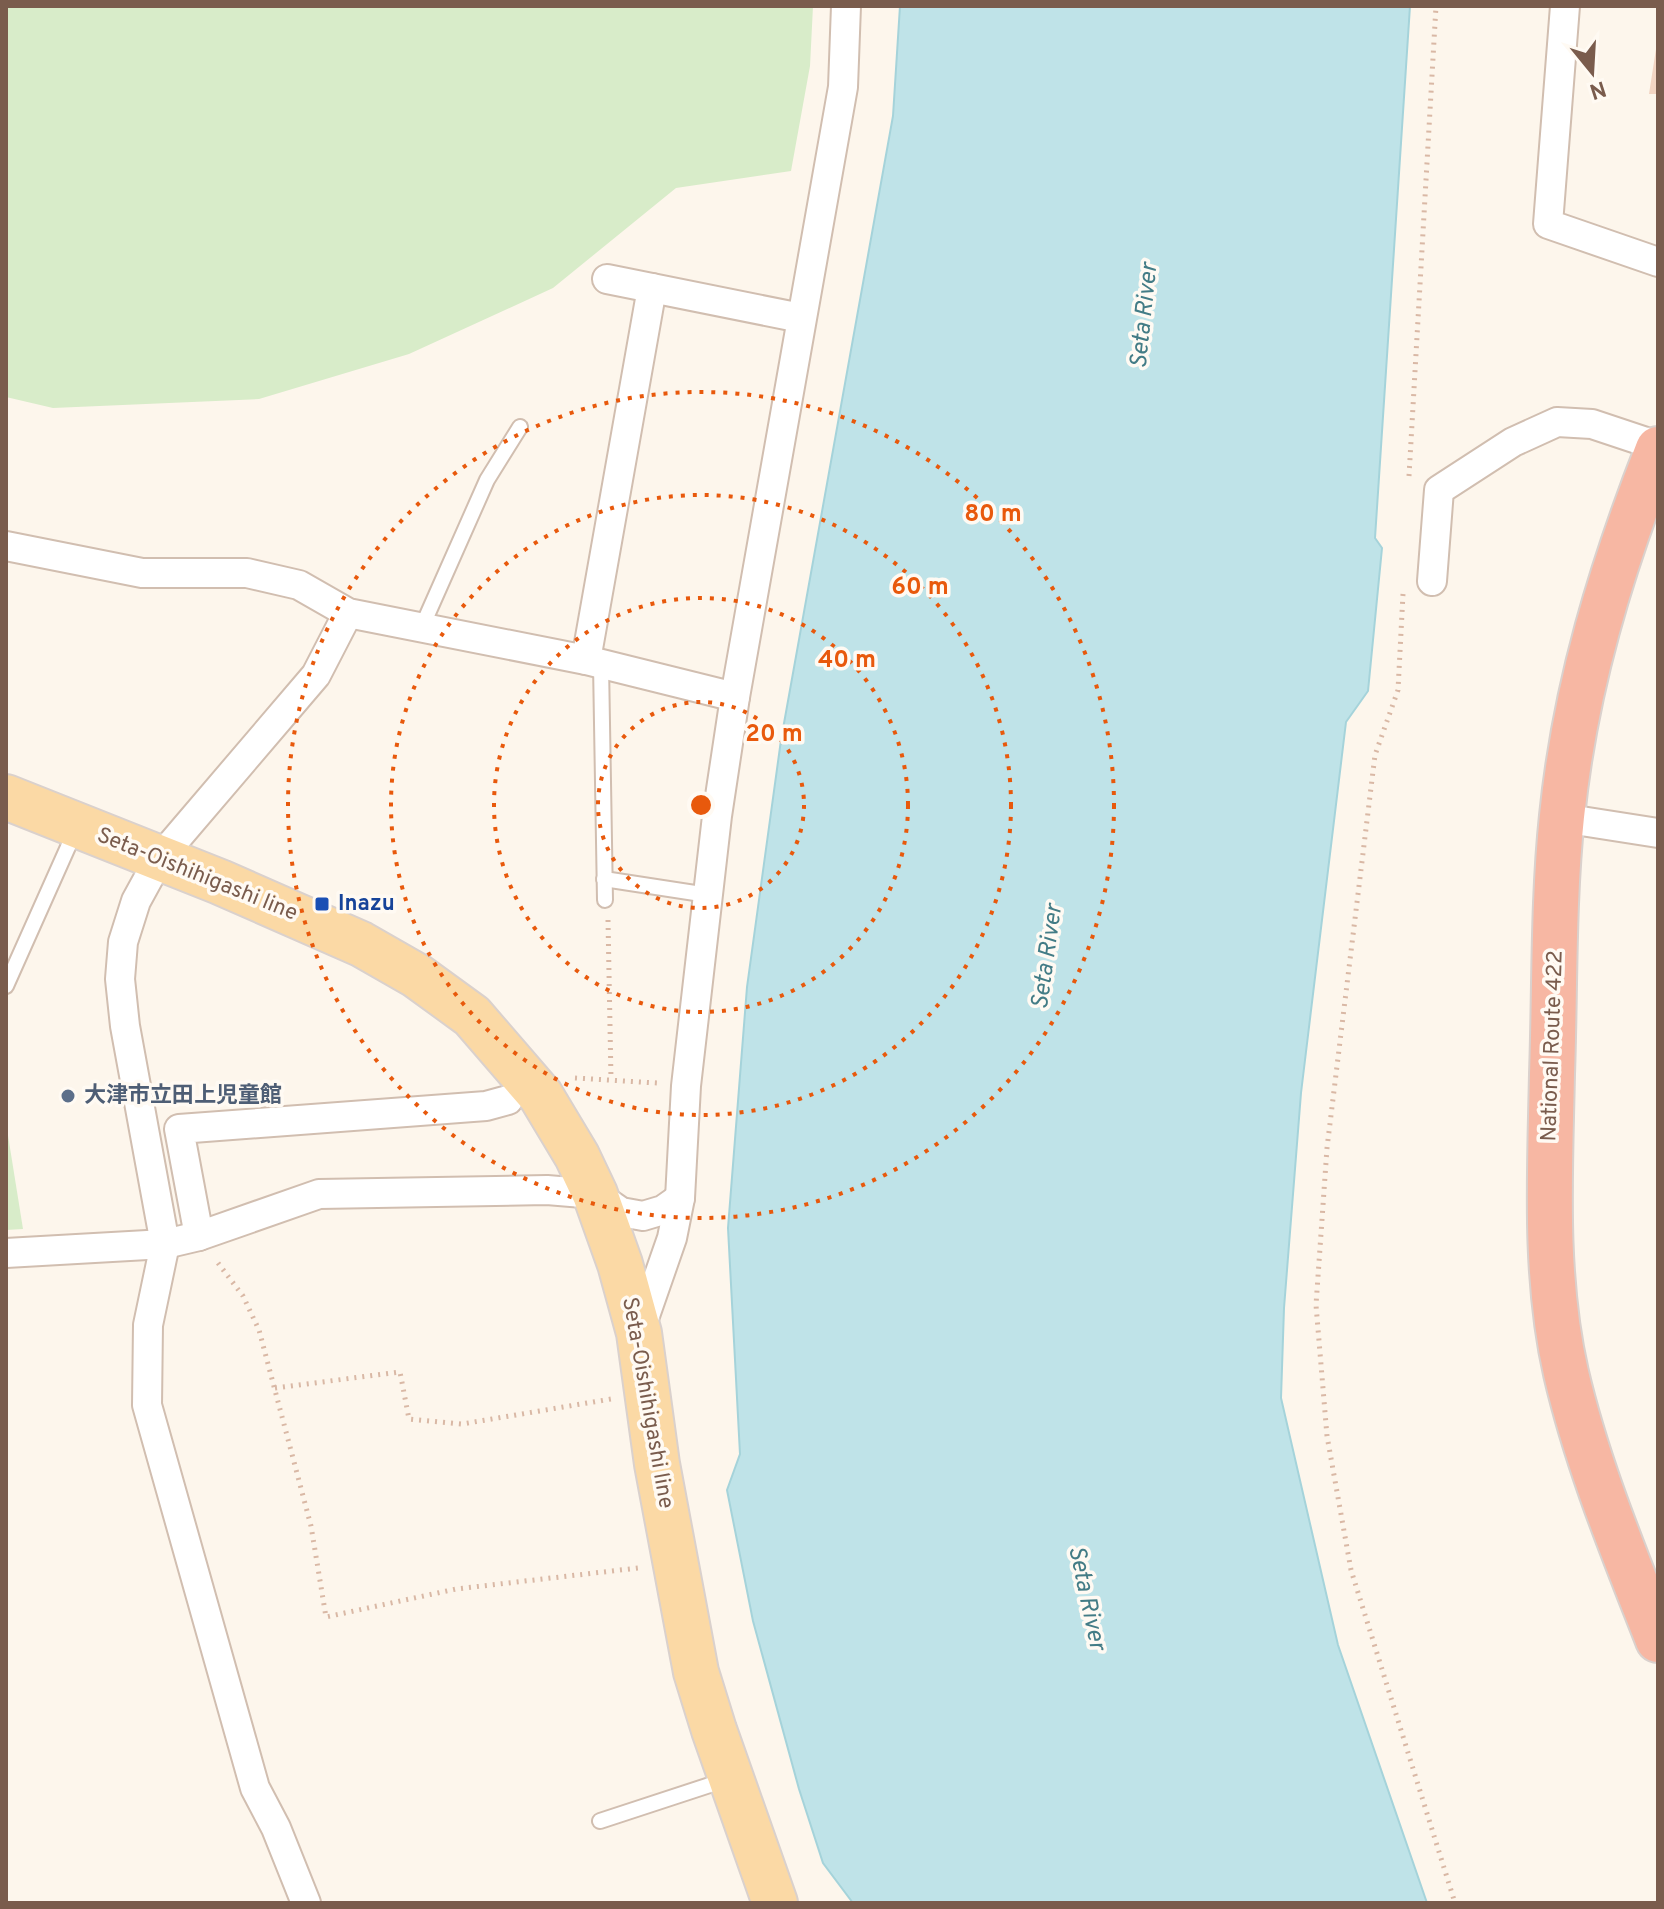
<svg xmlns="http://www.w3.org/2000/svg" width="1664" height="1909" font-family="Overpass,'Noto Sans JP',sans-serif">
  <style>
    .green { fill: #d8ecc9 }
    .water { fill: #bfe3e8; stroke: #a5d3da; stroke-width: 2 }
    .building { fill: #f3d5c3 }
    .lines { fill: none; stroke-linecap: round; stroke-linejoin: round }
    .lane-casing { stroke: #d1beb0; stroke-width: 18 }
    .street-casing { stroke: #d1beb0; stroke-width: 32 }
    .primary-casing { stroke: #dad1cd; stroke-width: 48 }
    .highway-casing { stroke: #dad1cd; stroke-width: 48 }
    .path { stroke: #d9b8a5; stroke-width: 5; stroke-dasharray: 2 6; stroke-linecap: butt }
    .lane { stroke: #fff; stroke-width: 14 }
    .street { stroke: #fff; stroke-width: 28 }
    .primary { stroke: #fbd9a5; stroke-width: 44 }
    .highway { stroke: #f7b7a3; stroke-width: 44 }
    .ring { fill: none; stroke: #e8590c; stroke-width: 4; stroke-dasharray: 4 8 }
    .transit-dot { fill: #1a4fb4; stroke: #fffaf3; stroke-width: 3 }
    .service-dot { fill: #5c6f8a; stroke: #fffaf3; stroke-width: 3 }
    .labels { text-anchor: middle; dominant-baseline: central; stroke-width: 7; stroke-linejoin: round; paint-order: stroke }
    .street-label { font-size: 22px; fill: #7a5c4d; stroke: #fffaf3 }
    .transit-label { font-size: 22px; font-weight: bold; fill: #164399; stroke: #fffaf3; text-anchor: start }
    .service-label { font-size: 22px; font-weight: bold; fill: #4e5e75; stroke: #fffaf3; text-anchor: start }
    .water-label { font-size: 24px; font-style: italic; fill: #437c86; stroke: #fffaf3 }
    .centre { fill: #e8590c; stroke: #fffaf3; stroke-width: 4 }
    .ring-label { font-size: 24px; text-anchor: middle; font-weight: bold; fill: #e8590c; stroke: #fffaf3; stroke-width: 7; stroke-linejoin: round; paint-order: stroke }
  </style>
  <rect width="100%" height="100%" fill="#fdf6ec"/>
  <g class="green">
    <path d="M 6,6 L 813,6 L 810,66 L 791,171 L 676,188 L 553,288 L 409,354 L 259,399 L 53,408 L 6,397 Z"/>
    <path d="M 6,1123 L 23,1229 L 6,1230 Z"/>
  </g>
  <path class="water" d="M 900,6 L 1410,6 L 1375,538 L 1382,548 L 1368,691 L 1346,722 L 1301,1093 L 1284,1308 L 1281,1398 L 1338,1645 L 1427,1903 L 853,1903 L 823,1863 L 799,1789 L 753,1621 L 727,1490 L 740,1454 L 728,1228 L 747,987 L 781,740 L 893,116 Z"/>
  <path class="building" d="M 1656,49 L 1658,94 L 1649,94 Z"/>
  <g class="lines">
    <g class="lane-casing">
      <g id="lane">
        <path d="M 421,629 L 487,480 L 520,427"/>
        <path d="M 601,664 L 605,900"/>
        <path d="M 604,879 L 708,895"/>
        <path d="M 6,986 L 76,829"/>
        <path d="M 600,1821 L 725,1780"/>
      </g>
    </g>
    <g class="street-casing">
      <g id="street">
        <path d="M 1565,6 L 1548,224 L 1658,262"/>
        <path d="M 607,279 L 801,318"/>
        <path d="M 6,546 L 142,573 L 247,573 L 299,585 L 348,613 L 586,660 L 735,697"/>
        <path d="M 1432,581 L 1439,490 L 1513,442 L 1557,422 L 1592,424 L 1658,446"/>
        <path d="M 586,660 L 652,288"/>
        <path d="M 1562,818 L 1658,833"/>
        <path d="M 199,1236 L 179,1129 L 486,1106 L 508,1100"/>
        <path d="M 6,1253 L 165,1244 L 199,1236 L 319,1194 L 547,1190 L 595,1194 L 621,1212 L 643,1216 L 663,1210 L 680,1198"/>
        <path d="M 640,1330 L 672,1238 L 680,1198 L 686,1086 L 717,816 L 735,697 L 843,87 L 846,6"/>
        <path d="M 306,1903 L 276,1828 L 255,1788 L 147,1405 L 148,1325 L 165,1244 L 125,1026 L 120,979 L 123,942 L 136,901 L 159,859 L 316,675 L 348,613"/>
      </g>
    </g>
    <g class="primary-casing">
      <path id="primary" d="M 6,797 L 220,882 L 361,944 L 417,976 L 472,1016 L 541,1096 L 577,1156 L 595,1194 L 620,1264 L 639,1333 L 657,1464 L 696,1672 L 714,1730 L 775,1903"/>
    </g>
    <g class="highway-casing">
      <path id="highway" d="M 1658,449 C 1611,569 1575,687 1562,816 C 1553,901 1555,988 1552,1074 C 1550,1173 1544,1276 1566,1373 C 1587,1464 1624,1553 1658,1640"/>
    </g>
    <g class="path">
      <path d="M 1409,476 L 1436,6"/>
      <path d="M 1403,594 L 1398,690 L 1375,755 L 1327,1148 L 1316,1305 L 1327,1436 L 1351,1570 L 1455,1903"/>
      <path d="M 608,920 L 611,1079"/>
      <path d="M 575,1078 L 657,1083"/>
      <path d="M 218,1263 L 243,1296 L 259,1330 L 311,1526 L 326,1617 L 456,1589 L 638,1568"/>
      <path d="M 275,1388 L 400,1372 L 409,1419 L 462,1424 L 611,1399"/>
    </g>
    <use href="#lane" class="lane"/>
    <use href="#street" class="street"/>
    <use href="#primary" class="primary"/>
    <use href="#highway" class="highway"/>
  </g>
  <g class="ring">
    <circle cx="701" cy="805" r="103"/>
    <circle cx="701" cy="805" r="207"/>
    <circle cx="701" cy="805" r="310"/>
    <circle cx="701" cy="805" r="413"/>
  </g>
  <rect class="transit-dot" x="314" y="896" width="16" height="16" rx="4"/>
  <circle class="service-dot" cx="68" cy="1096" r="8"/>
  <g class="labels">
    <g class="street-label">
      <text transform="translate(197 875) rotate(22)">Seta-Oishihigashi line</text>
      <text transform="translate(1553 1046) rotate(-88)">National Route 422</text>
      <text transform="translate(647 1403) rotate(80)">Seta-Oishihigashi line</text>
    </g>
    <g class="transit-label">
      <text x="338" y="904">Inazu</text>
    </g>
    <g class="service-label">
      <text x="84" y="1096">大津市立田上児童館</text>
    </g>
    <g class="water-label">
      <text transform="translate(1145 316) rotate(-84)">Seta River</text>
      <text transform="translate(1048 957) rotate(-82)">Seta River</text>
      <text transform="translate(1086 1598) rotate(78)">Seta River</text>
    </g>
  </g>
  <circle cx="701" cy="805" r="12" class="centre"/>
  <g class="ring-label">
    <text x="993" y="521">80 m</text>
    <text x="920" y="594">60 m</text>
    <text x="847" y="667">40 m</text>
    <text x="774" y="741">20 m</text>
  </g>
  <rect width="1664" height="1909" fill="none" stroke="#7a5c4d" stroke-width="16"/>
  <g transform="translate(1592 72) rotate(162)" stroke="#fffaf3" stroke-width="6" paint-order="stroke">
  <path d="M0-6L14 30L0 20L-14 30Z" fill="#7a5c4d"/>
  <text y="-12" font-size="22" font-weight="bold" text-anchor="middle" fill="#7a5c4d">N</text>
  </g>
</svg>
